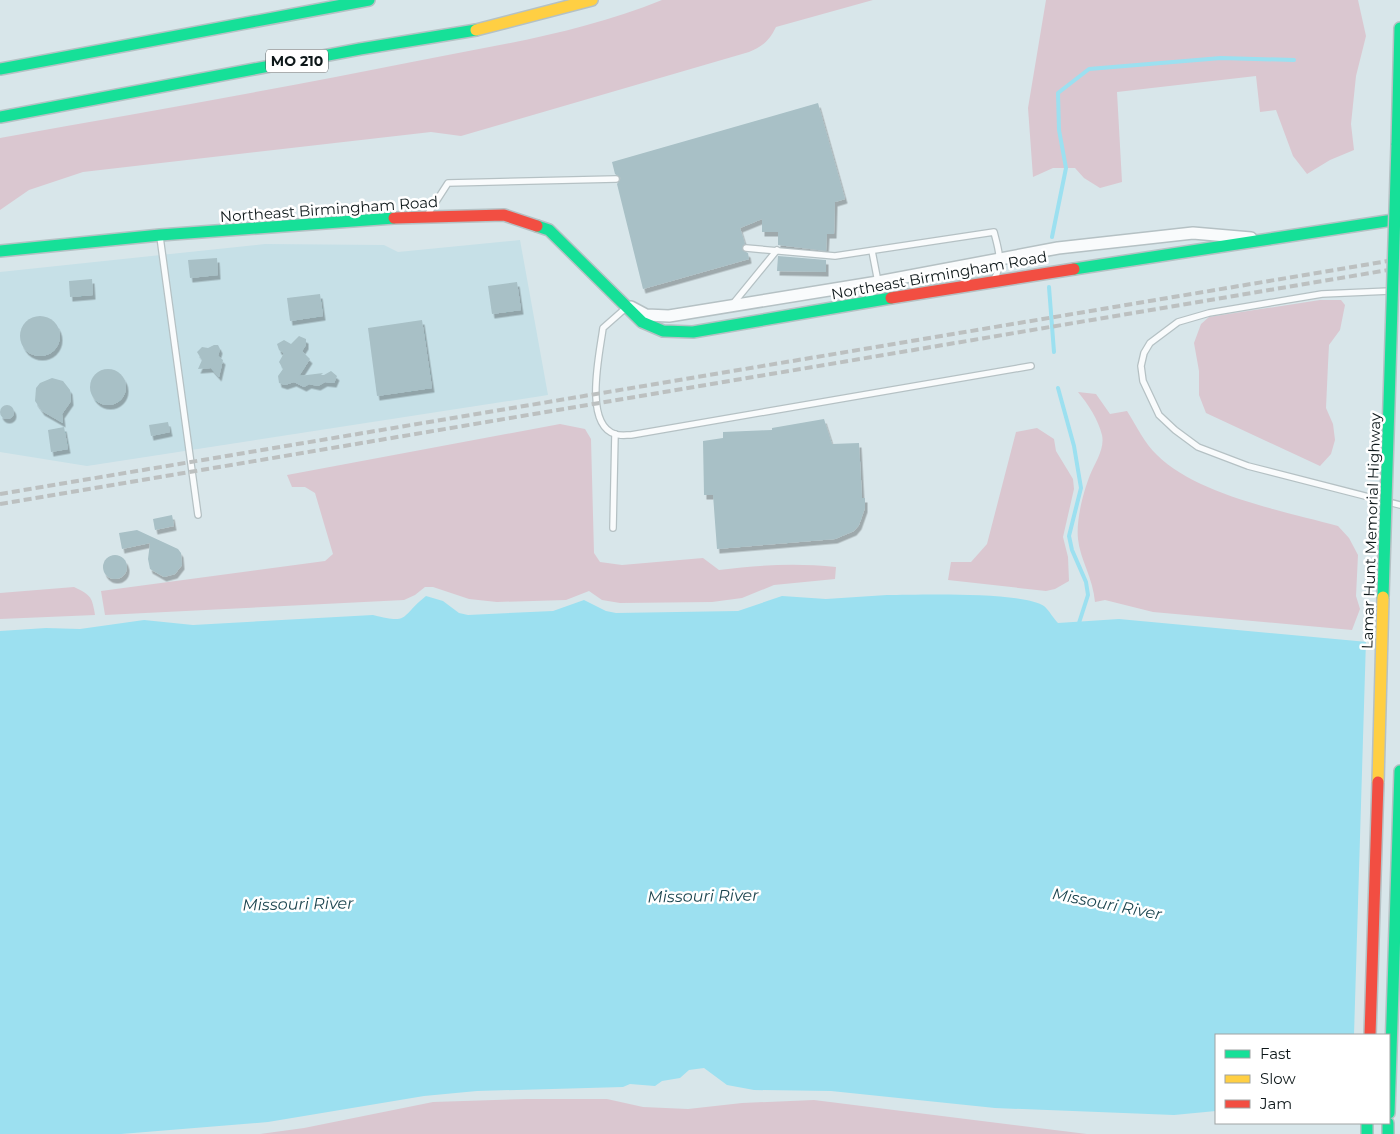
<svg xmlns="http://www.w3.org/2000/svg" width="1400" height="1134" font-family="Montserrat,sans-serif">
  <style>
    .built { fill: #c6e0e7 }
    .green { fill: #dac7d0 }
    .water { fill: #9ce0f0 }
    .pier { fill: #d8e6ea }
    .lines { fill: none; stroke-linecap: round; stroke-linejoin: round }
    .stream { stroke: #9ce0f0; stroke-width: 4 }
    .building { fill: #a8c0c6; filter: url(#shadow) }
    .lane-casing { stroke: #b5c1c4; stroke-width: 8 }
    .street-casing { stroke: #b5c1c4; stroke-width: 14 }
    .fast-casing { stroke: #b5c1c4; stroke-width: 14 }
    .slow-casing { stroke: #b5c1c4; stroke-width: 14 }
    .jam-casing { stroke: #b5c1c4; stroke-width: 14 }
    .lane { stroke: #f9fbfc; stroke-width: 5.5 }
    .street { stroke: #f9fbfc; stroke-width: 11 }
    .fast { stroke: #16e098; stroke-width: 11 }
    .slow { stroke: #ffcf43; stroke-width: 11 }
    .jam { stroke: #f24e42; stroke-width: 11 }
    .rail { stroke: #bcc0c0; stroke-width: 4; stroke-dasharray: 8 4; stroke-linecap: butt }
    .fast-bridge-casing { stroke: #b5c1c4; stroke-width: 14; stroke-linecap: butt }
    .slow-bridge-casing { stroke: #b5c1c4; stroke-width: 14; stroke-linecap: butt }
    .jam-bridge-casing { stroke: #b5c1c4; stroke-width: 14; stroke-linecap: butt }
    .fast-bridge { stroke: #16e098; stroke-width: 11 }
    .slow-bridge { stroke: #ffcf43; stroke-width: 11 }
    .jam-bridge { stroke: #f24e42; stroke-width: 11 }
    .labels { text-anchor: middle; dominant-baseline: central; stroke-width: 5; stroke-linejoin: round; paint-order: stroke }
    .shield { fill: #fff; stroke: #565d5f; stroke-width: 1 }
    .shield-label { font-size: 14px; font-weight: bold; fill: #0e181a }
    .street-label { font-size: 15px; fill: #0e181a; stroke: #fff }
    .water-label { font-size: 16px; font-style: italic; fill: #1d4650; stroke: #fff }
  </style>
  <defs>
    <filter id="shadow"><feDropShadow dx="2.5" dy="4.5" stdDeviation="0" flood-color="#0004"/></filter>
  </defs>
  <rect width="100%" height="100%" fill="#d8e6ea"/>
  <path class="built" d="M 520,240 L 548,395 L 87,466 L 0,452 L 0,272 L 265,244 L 384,245 L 398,252 Z"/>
  <g class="green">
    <path d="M 662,0 L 873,0 L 776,27 C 769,41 763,46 749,52 L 461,136 L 431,132 L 83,172 L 29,190 L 0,210 L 0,138 C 139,113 278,89 417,61 C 499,45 584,32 662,0 Z"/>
    <path d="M 1046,0 L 1358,0 L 1366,36 L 1356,76 L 1351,124 L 1354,150 L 1330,160 L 1307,174 L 1293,156 L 1276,110 L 1260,112 L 1256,76 L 1117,92 L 1122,182 L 1100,188 L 1084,178 L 1075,168 L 1053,168 L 1033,177 L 1028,108 Z"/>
    <path d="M 1320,300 L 1341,300 L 1345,305 L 1340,330 L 1329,345 L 1328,364 L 1326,408 L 1333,424 L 1335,440 L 1331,454 L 1320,466 L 1206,413 L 1199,395 L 1199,371 L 1194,343 L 1201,324 L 1209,317 Z"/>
    <path d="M 1078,392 L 1096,394 L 1110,414 L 1127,411 C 1136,425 1145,444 1157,455 C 1197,495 1284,511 1338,526 L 1349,538 L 1358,555 L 1356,596 L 1360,609 L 1352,630 L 1153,612 L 1105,600 L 1095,602 C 1093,578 1080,559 1078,539 C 1076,520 1083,493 1090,475 C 1095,463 1105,449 1102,435 C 1098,419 1088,404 1078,392 Z"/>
    <path d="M 560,424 L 585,429 L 591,439 L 594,553 L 600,562 L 622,565 L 703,558 L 719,570 C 758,565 796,563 836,567 L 835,579 L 774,585 L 742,598 L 712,602 L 620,603 L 602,600 L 589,591 L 566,600 L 497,602 L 469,599 L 433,587 L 425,587 L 415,595 L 404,600 L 105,615 L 101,591 L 325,561 L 333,554 L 315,493 L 305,487 L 292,487 L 287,475 Z"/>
    <path d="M 1037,428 L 1054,439 L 1056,451 L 1073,479 L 1074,489 L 1063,537 L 1068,557 L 1069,581 L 1055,589 L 1046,591 L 948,580 L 951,562 L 971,562 L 987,544 L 1016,432 Z"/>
    <path d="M 74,587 C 91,595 92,597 95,615 L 0,619 L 0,593 Z"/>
    <path d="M 527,1099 L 607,1099 L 643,1107 L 688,1109 L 742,1103 L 814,1100 L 1087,1134 L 260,1134 L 304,1128 L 433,1102 Z"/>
  </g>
  <path class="water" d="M 887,595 C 917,595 1021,591 1044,606 C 1049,610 1053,618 1058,623 L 1119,619 L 1400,645 L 1400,1134 L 1353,1123 L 1389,1123 L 1389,1035 L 1216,1035 L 1216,1111 L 1174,1115 L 995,1108 L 831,1091 L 754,1090 L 727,1085 L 704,1068 L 689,1070 L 680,1078 L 662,1081 L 655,1086 L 630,1084 L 623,1087 L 477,1091 L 424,1096 L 268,1122 L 121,1134 L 0,1134 L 0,631 L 46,628 L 80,629 L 144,620 L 193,625 L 373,615 C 411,625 400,616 426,596 L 443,601 L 459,613 L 468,615 L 553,611 L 584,600 L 606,611 L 616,613 L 738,611 L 782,596 L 826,599 Z"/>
  <path class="pier" d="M 1366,640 L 1400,643 L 1400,1134 L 1360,1134 L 1351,1125 L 1351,1123 L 1389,1123 L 1389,1035 L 1354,1035 Z"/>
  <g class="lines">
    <g class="stream">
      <path d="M 1052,237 L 1066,168 L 1059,130 L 1058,93 L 1089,69 L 1221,58 L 1294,60"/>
      <path d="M 1049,287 L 1054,352"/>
      <path d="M 1058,388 L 1074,446 L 1081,488 L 1069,536 L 1072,550 L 1086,582 L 1088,595 L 1078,626"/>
    </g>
  </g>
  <g class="building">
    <path d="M 818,103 L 845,199 L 835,202 L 834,234 L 827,234 L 826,251 L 778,245 L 778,232 L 762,232 L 762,219 L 740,228 L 745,244 L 742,250 L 748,253 L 749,259 L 643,289 L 617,184 L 621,178 L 615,174 L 612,162 Z"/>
    <path d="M 778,256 L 826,260 L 826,272 L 777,271 Z"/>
    <path d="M 217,258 L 218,275 L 190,278 L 188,260 Z"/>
    <path d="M 92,279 L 93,295 L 70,297 L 69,281 Z"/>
    <path d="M 517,282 L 521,310 L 492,314 L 488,286 Z"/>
    <path d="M 320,294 L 323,316 L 290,321 L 287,298 Z"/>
    <circle cx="40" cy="336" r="20"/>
    <path d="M 422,320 L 432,388 L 377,396 L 368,328 Z"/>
    <path d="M 299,336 L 306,339 L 306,345 L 302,351 L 310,359 L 299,376 L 323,373 L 321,375 L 324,375 L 331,371 L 337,376 L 334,383 L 325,382 L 318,386 L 309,384 L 304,387 L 294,382 L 285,385 L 279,383 L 278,376 L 283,369 L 279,362 L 284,353 L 279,350 L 277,344 L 284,340 L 291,344 Z"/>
    <path d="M 214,345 L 218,345 L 220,349 L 218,356 L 223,360 L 219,377 L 211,368 L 198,369 L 202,360 L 197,352 L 202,347 L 208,348 Z"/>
    <circle cx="108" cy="387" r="18"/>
    <path d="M 52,378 L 63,381 L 70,390 L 71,401 L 62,414 L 63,423 L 42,411 L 35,401 L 36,388 L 40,383 Z"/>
    <circle cx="7" cy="412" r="7"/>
    <path d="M 824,419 L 832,444 L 859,443 L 862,498 L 865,498 L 865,508 L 859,525 L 854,531 L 835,539 L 717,549 L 713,495 L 704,495 L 703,441 L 723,438 L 723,432 L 772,430 L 772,428 Z"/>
    <path d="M 168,422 L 170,432 L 151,436 L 149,425 Z"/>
    <path d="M 64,427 L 68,449 L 51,452 L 48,430 Z"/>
    <path d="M 172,515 L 174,526 L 155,530 L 153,519 Z"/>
    <path d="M 137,530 L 178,549 L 181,553 L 182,565 L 175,574 L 164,577 L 150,569 L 148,559 L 150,543 L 122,549 L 119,533 Z"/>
    <circle cx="115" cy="567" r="12"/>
  </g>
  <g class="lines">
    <g class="lane-casing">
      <g id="lane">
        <path d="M 428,214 L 448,183 L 616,179"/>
        <path d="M 160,237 L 198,515"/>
        <path d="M 746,248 L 835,256 L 994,232 C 998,248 1004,264 994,279"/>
        <path d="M 1390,291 L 1322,294 L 1209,313 L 1178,322 L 1150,343 L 1144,353 L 1141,366 L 1143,381 L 1159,415 L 1175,430 L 1198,447 L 1248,466 L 1400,505"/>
        <path d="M 868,299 L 878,282 L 872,251"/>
        <path d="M 732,305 L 777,250"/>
        <path d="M 628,306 L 603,328 C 600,352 583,424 615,434 C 619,436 626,435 631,435 L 1031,366"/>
        <path d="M 613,528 L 615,434"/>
      </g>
    </g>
    <g class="street-casing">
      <path id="street" d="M 631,307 L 646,315 L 669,316 L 878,282 L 1058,248 L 1193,233 L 1251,238"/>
    </g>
    <g class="fast-casing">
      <g id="fast">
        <path d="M 0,69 L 369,0"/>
        <path d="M 0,117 L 360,49 L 476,30"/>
        <path d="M 1397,145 L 1400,28"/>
        <path d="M 537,226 L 549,230 L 642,322 L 663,331 L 693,332 L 891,298"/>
        <path d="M 0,251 L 160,235 L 394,218"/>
        <path d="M 1074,269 L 1400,219"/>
        <path d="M 1389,1113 L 1400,771"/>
        <path d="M 1367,1123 L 1367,1134"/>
        <path d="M 1388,1123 L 1388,1134"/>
      </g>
    </g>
    <g class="slow-casing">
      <path id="slow" d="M 476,30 L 592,0"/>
    </g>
    <g class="jam-casing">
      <g id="jam">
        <path d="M 394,218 L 504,215 L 537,226"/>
        <path d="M 891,298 L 1074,269"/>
      </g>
    </g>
    <use href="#lane" class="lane"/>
    <use href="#street" class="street"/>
    <use href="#fast" class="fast"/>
    <use href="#slow" class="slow"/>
    <use href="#jam" class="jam"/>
    <g class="rail">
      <path d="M 0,494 L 1400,259"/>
      <path d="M 0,504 L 1400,268"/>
    </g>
    <g class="fast-bridge-casing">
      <path id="fast-bridge" d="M 1383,597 L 1397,145"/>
    </g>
    <g class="slow-bridge-casing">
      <path id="slow-bridge" d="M 1378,782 L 1383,597"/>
    </g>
    <g class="jam-bridge-casing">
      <path id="jam-bridge" d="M 1370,1035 L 1378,782"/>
    </g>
    <use href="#fast-bridge" class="fast-bridge"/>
    <use href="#slow-bridge" class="slow-bridge"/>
    <use href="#jam-bridge" class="jam-bridge"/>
  </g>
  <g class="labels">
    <rect class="shield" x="266" y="49.5" width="62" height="23" rx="4"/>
    <g class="shield-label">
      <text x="297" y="61">MO 210</text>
    </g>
    <g class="street-label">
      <text transform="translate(329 209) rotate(-4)">Northeast Birmingham Road</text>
      <text transform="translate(939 275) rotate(-10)">Northeast Birmingham Road</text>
      <text transform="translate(1371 531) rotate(-88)">Lamar Hunt Memorial Highway</text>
    </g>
    <g class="water-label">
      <text transform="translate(703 896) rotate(-1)">Missouri River</text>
      <text transform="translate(298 904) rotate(-1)">Missouri River</text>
      <text transform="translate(1107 904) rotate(11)">Missouri River</text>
    </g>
  </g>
  <rect x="1215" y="1034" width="175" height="90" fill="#ffffff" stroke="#9fa3a3"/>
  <rect x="1225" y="1050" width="25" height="8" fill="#16e098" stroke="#9fa3a3"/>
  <text x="1260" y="1059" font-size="15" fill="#0e181a">Fast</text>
  <rect x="1225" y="1075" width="25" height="8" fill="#ffcf43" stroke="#9fa3a3"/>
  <text x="1260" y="1084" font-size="15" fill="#0e181a">Slow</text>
  <rect x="1225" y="1100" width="25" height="8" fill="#f24e42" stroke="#9fa3a3"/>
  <text x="1260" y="1109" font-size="15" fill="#0e181a">Jam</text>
</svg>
